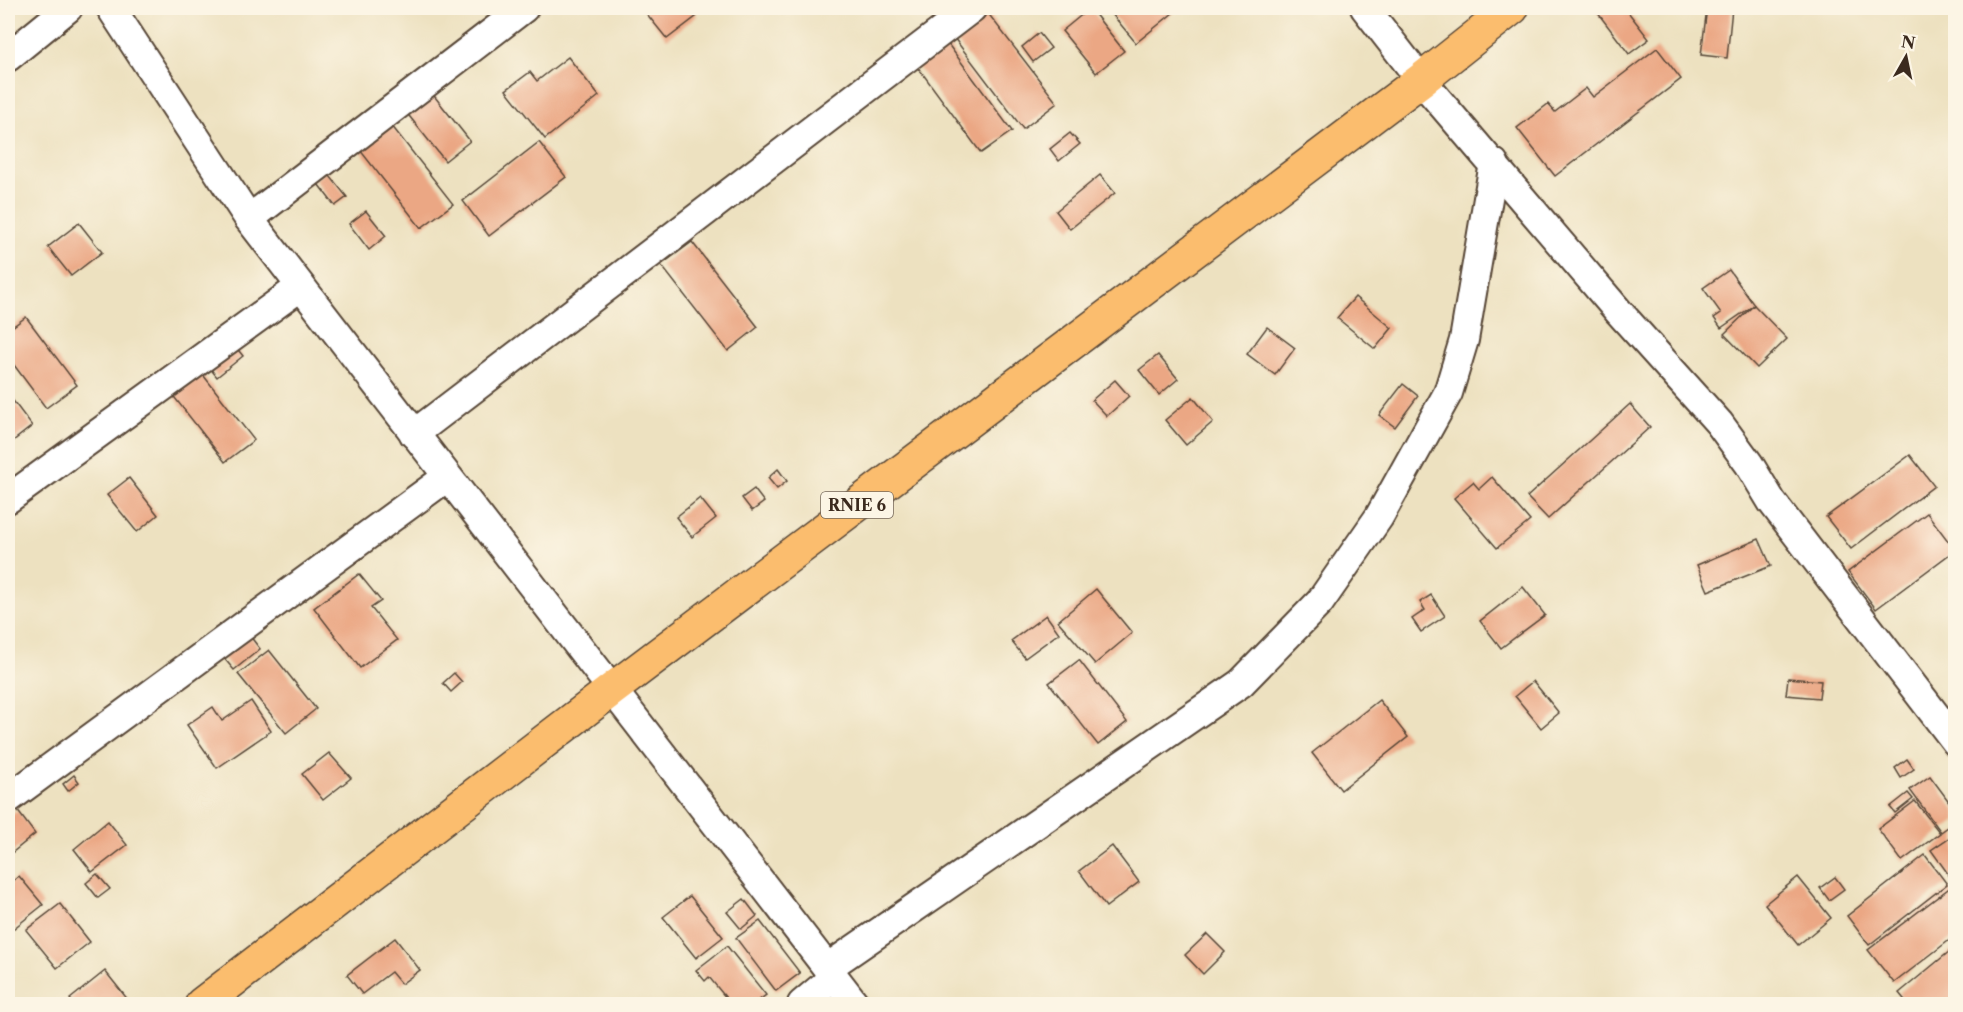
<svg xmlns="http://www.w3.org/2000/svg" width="1963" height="1012" font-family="'Libre Caslon Text',serif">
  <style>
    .building { fill: #eba784 }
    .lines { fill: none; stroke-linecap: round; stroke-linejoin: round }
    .street-casing { stroke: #564536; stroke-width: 32 }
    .primary-casing { stroke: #564536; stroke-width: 36 }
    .street { stroke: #fff; stroke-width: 28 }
    .primary { stroke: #fbbd6e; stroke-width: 33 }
    .labels { text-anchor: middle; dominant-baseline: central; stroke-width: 4.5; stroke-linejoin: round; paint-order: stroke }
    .shield { fill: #fcf5e5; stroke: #75675a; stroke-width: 1.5 }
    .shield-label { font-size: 16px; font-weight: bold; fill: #3b2a1e }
  </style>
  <rect width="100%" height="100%" fill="#fcf5e5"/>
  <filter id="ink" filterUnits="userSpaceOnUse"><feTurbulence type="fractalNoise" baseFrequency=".0167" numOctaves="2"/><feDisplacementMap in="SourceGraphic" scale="12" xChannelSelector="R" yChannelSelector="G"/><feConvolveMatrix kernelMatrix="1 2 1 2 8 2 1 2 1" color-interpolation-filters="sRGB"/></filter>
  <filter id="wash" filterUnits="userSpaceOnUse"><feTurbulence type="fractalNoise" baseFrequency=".008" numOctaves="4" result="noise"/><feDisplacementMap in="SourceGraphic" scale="24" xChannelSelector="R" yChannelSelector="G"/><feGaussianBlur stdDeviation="1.35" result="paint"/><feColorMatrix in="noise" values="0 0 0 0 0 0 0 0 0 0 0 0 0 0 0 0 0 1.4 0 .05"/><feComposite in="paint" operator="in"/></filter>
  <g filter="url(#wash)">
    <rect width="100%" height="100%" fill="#ede1c0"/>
    <g id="blocks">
      <g class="building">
        <path d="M 642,8 L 691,8 L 697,16 L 667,39 Z"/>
        <path d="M 984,8 L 1057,103 L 1023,129 L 948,30 Z"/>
        <path d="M 1090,8 L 1124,51 L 1096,73 L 1062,31 Z"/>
        <path d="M 1107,8 L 1179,8 L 1136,43 Z"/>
        <path d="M 1594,8 L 1625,8 L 1649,39 L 1629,54 Z"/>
        <path d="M 1707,8 L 1732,8 L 1727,58 L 1701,55 Z"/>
        <path d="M 1039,33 L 1051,48 L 1033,62 L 1022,47 Z"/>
        <path d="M 945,40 L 1012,131 L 981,153 L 914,62 Z"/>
        <path d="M 1657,48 L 1681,79 L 1555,176 L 1517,128 L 1548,104 L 1555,112 L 1586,88 L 1593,97 Z"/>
        <path d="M 568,57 L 599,96 L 545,139 L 506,90 L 530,72 L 537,81 Z"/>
        <path d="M 431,92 L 470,141 L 445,161 L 406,112 Z"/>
        <path d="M 388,121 L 453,204 L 421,228 L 356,145 Z"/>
        <path d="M 1070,133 L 1080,144 L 1059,161 L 1050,149 Z"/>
        <path d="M 539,142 L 566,177 L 489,236 L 463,201 Z"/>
        <path d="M 326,171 L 347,197 L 335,206 L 315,180 Z"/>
        <path d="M 1100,175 L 1115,193 L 1070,229 L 1056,211 Z"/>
        <path d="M 366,211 L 386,236 L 369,250 L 349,224 Z"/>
        <path d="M 79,223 L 102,252 L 71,276 L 48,247 Z"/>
        <path d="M 692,242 L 758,327 L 728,351 L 661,265 Z"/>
        <path d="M 1729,270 L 1754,305 L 1721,328 L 1714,318 L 1721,313 L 1703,288 Z"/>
        <path d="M 1355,297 L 1392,328 L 1375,349 L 1337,318 Z"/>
        <path d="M 1754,305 L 1787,339 L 1757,368 L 1724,334 Z"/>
        <path d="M 26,317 L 77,385 L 46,408 L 8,357 L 8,330 Z"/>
        <path d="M 1267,327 L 1295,348 L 1275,375 L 1247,354 Z"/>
        <path d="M 231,341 L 243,356 L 217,377 L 205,362 Z"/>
        <path d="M 1158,355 L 1178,379 L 1159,395 L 1139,370 Z"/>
        <path d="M 200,371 L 254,440 L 225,462 L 171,393 Z"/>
        <path d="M 1115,380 L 1129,396 L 1107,416 L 1092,400 Z"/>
        <path d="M 1403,384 L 1418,396 L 1395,427 L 1379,415 Z"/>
        <path d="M 8,394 L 32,426 L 8,445 Z"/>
        <path d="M 1193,397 L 1213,422 L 1186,445 L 1165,420 Z"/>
        <path d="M 1630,404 L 1650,427 L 1548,519 L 1527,497 Z"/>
        <path d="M 1910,455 L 1934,486 L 1851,549 L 1826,517 Z"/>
        <path d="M 778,469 L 787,481 L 777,489 L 768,478 Z"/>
        <path d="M 1492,477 L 1530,521 L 1497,548 L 1454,498 L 1473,482 L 1479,489 Z"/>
        <path d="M 129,478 L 158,515 L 137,532 L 107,495 Z"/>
        <path d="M 754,489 L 764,502 L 752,511 L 742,498 Z"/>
        <path d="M 700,498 L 716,518 L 692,537 L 676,517 Z"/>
        <path d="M 1927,513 L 1955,550 L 1876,609 L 1848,572 Z"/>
        <path d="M 1759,539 L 1771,566 L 1708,591 L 1697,565 Z"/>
        <path d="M 359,574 L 381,601 L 371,608 L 397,640 L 360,668 L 314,608 Z"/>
        <path d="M 1523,587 L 1545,615 L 1501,648 L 1480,621 Z"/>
        <path d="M 1096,589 L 1132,633 L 1095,664 L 1058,621 Z"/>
        <path d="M 1431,595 L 1445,616 L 1421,632 L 1412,619 L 1425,610 L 1420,602 Z"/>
        <path d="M 1046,615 L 1059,633 L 1025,658 L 1011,641 Z"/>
        <path d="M 250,636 L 260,649 L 234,670 L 223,657 Z"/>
        <path d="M 269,650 L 316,709 L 286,733 L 238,674 Z"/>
        <path d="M 1079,660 L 1127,722 L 1098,745 L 1049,683 Z"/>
        <path d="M 454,673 L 462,682 L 451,692 L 443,683 Z"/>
        <path d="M 1788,678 L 1821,681 L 1819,698 L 1786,695 Z"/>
        <path d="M 1533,681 L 1559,713 L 1541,728 L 1515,696 Z"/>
        <path d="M 1379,700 L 1408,737 L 1341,790 L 1312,753 Z"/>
        <path d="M 251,701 L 271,731 L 217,768 L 187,725 L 213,707 L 222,721 Z"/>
        <path d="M 329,753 L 351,778 L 323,800 L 302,774 Z"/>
        <path d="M 1907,759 L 1914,769 L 1901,778 L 1895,768 Z"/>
        <path d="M 74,775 L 79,782 L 68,791 L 63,784 Z"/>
        <path d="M 1930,776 L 1956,811 L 1956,821 L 1941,832 L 1910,790 Z"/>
        <path d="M 1908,793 L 1913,799 L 1895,813 L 1890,807 Z"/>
        <path d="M 1915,801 L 1940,833 L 1902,861 L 1878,829 Z"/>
        <path d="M 17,810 L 35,834 L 8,856 L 8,817 Z"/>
        <path d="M 108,821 L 127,845 L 92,872 L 74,849 Z"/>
        <path d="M 1956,833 L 1956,875 L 1951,878 L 1931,850 Z"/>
        <path d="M 1112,846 L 1139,882 L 1106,907 L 1079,871 Z"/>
        <path d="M 1925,855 L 1947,884 L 1869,945 L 1847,916 Z"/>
        <path d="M 97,874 L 110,889 L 98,898 L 86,883 Z"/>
        <path d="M 19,876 L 43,905 L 8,933 L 8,885 Z"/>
        <path d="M 1798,877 L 1831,918 L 1798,945 L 1765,904 Z"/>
        <path d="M 1835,877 L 1844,889 L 1829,900 L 1820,888 Z"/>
        <path d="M 1956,883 L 1956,935 L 1894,983 L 1868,950 Z"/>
        <path d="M 690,896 L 723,937 L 696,958 L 663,917 Z"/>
        <path d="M 744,899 L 757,916 L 741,929 L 727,912 Z"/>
        <path d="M 60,904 L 90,942 L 57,968 L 26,930 Z"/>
        <path d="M 760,921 L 800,973 L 776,991 L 736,938 Z"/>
        <path d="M 1207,934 L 1225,952 L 1203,974 L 1185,955 Z"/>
        <path d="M 395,938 L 420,970 L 401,984 L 391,972 L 362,994 L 347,975 Z"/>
        <path d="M 727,946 L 766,995 L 754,1004 L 731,1004 L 709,977 L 705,981 L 696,970 Z"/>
        <path d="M 1956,946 L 1956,1004 L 1908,1004 L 1899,993 Z"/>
        <path d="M 105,971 L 129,1001 L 124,1004 L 74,1004 L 70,999 Z"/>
      </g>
    </g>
  </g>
  <g filter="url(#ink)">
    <use href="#blocks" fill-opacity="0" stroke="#564536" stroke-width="1.5"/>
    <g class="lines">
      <g class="street-casing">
        <g id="street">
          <path d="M 111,8 L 249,219 L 855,1004"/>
          <path d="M 1365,8 L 1421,80 L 1619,312 L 1719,423 L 1749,464 L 1772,502 L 1956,742"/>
          <path d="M 8,57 L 68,8"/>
          <path d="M 249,219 L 524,8"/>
          <path d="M 414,434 L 972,8"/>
          <path d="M 8,499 L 300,287"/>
          <path d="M 8,799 L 447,477"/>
          <path d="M 827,968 L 1241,683 L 1320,602 L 1379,517 L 1448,393 L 1464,340 L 1494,163"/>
          <path d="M 802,1004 L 834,977"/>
        </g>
      </g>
      <g class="primary-casing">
        <path id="primary" d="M 202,1004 L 610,691 L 1421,80 L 1512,8"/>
      </g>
      <use href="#street" class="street"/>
      <use href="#primary" class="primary"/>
    </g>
  </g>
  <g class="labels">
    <rect class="shield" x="821" y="492" width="72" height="26" rx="4.5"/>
    <g class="shield-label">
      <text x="857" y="505">RNIE 6</text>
    </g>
  </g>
  <rect width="1963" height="1012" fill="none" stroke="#fcf5e5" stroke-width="30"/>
  <g transform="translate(1906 57) rotate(9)" stroke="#fcf5e5" stroke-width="4.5" paint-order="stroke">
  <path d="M0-4.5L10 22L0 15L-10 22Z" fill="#3b2a1e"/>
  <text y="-9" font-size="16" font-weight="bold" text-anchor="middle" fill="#3b2a1e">N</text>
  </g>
</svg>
